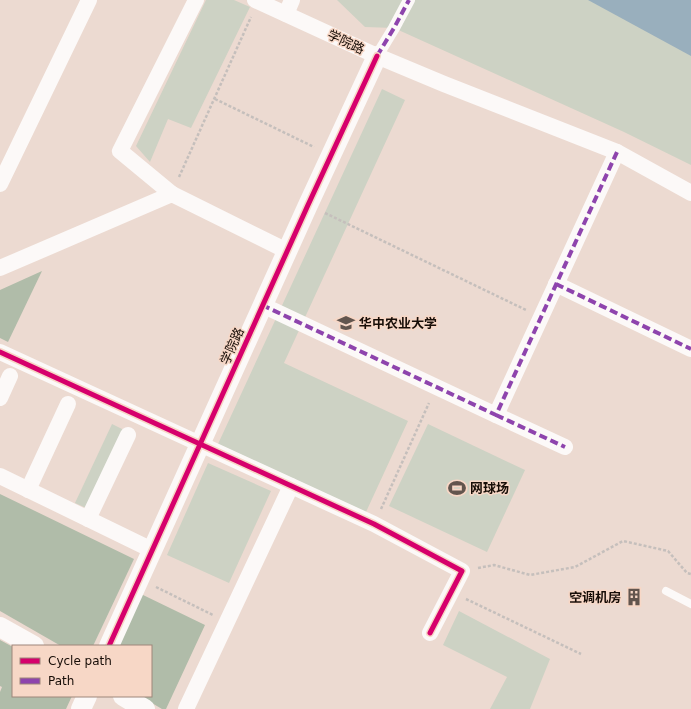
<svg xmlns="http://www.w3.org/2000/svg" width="691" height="709" font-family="'DejaVu Sans','Noto Sans SC',sans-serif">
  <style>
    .green { fill: #cdd2c4 }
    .forest { fill: #b0bca9 }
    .water { fill: #99afbd }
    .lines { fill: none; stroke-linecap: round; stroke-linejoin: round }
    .path { stroke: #c5bfbc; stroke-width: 2.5; stroke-dasharray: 3 2; stroke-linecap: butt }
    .service { stroke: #fcf9f8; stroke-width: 8 }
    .pedestrian { stroke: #fcf9f8; stroke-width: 12 }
    .minor { stroke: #fcf9f8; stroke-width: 16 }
    .tertiary { stroke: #fcf9f8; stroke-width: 20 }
    .quiet { stroke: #8e44ad; stroke-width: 4; stroke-dasharray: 8 4; stroke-linecap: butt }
    .cycleway-casing { stroke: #f7d7c6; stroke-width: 8 }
    .cycleway { stroke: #d6006c; stroke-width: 5 }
    .labels { text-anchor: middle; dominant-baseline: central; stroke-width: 3; stroke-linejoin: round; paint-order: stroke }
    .street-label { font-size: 13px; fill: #170d07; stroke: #f7d7c6 }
    .poi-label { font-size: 13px; font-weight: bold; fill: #170d07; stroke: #f7d7c6; text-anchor: start }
  </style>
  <rect width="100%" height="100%" fill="#ecdad1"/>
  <g class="green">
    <path d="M 206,0 L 234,0 L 250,7 L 191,128 L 168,119 L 150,162 L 136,146 Z"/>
    <path d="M 337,0 L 691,0 L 691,165 L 624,132 L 394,28 L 365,27 Z"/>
    <path d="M 382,89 L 405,100 L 284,363 L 408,421 L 366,512 L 218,444 Z"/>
    <path d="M 112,424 L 124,430 L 86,508 L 75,503 Z"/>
    <path d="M 428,424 L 525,470 L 487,552 L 389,506 Z"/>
    <path d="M 208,463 L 271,491 L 229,583 L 167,555 Z"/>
    <path d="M 459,611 L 550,659 L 530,709 L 490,709 L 507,677 L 443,645 Z"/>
  </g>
  <g class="forest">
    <path d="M 42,271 L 8,342 L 0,338 L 0,290 Z"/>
    <path d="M 0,494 L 134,559 L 93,646 L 61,646 L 0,611 Z"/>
    <path d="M 141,594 L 205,625 L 166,709 L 162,709 L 140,696 L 151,696 L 151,646 L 118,646 Z"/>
    <path d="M 0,640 L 13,647 L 13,696 L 72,696 L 66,709 L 0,709 L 0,692 L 2,687 L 0,686 Z"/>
  </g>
  <path class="water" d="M 588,0 L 691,0 L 691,56 Z"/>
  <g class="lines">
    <g class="path">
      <path d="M 215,99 L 314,147"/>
      <path d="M 179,177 L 251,17"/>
      <path d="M 325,213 L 526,310"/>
      <path d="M 381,509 L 429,403"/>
      <path d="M 478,568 L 494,565 L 530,575 L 575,567 L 623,541 L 668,551 L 687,573 L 691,574"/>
      <path d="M 156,587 L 213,615"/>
      <path d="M 466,599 L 581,654"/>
    </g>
    <path class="service" d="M 666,591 L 691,604"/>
    <path class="pedestrian" d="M 377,56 L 394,28 L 409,0"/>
    <g class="minor">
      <path d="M 255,0 L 377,56 L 444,84 L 617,152 L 691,193"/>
      <path d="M 286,14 L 292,0"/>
      <path d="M 0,184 L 89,0"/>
      <path d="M 172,194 L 120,151 L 196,0"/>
      <path d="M 0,268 L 172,194 L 287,251"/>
      <path d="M 556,284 L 691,349"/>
      <path d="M 262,305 L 496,415 L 617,152"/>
      <path d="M 0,352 L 374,524 L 462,571 L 430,633"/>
      <path d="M 0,398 L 10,376"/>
      <path d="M 496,415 L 565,447"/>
      <path d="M 0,476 L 152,550"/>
      <path d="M 28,490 L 68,404"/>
      <path d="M 88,519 L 128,435"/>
      <path d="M 186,709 L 291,486"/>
    </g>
    <g class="tertiary">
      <path d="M 0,627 L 34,646"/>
      <path d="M 109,646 L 308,205 L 377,56"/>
      <path d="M 123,696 L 145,709"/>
      <path d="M 81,709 L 87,696"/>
    </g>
    <g class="quiet">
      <path d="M 377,56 L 394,28 L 409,0"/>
      <path d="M 556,284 L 691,349"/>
      <path d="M 262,305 L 496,415 L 617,152"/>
      <path d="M 496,415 L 565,447"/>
    </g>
    <g class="cycleway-casing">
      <g id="cycleway">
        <path d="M 0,352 L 374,524 L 462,571 L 430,633"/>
        <path d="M 109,646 L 308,205 L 377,56"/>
      </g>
    </g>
    <use href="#cycleway" class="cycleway"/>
  </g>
  <defs>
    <g id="university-bare" transform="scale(1.38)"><path d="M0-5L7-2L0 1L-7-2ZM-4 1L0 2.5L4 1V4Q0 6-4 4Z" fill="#62554e" stroke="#f7d7c6" stroke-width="2.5" paint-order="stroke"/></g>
    <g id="stadium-bare" transform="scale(1.38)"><path d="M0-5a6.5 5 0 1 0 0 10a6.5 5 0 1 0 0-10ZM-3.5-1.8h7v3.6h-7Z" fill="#62554e" stroke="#f7d7c6" stroke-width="2.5" paint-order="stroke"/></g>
    <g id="building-bare" transform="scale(1.38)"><path d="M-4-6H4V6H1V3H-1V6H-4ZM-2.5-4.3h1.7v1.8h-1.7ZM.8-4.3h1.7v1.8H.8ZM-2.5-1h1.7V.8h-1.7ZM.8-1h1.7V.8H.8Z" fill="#62554e" stroke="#f7d7c6" stroke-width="2.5" paint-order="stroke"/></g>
  </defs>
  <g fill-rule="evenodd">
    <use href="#university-bare" x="346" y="323"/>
    <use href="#stadium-bare" x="457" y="488"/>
    <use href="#building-bare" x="634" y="597"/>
  </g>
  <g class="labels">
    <g class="street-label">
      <text transform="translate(346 42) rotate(25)">学院路</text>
      <text transform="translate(232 346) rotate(-66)">学院路</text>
    </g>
    <g class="poi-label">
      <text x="359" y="323">华中农业大学</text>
      <text x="470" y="488">网球场</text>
      <text x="621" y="597" text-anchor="end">空调机房</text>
    </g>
  </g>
  <rect x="12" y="645" width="140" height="52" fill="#f7d7c6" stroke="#9d867a"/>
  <rect x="20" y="658" width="20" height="6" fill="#d6006c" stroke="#9d867a"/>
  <text x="48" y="665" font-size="12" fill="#170d07">Cycle path</text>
  <rect x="20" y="678" width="20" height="6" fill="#8e44ad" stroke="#9d867a"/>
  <text x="48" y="685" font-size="12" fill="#170d07">Path</text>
</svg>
